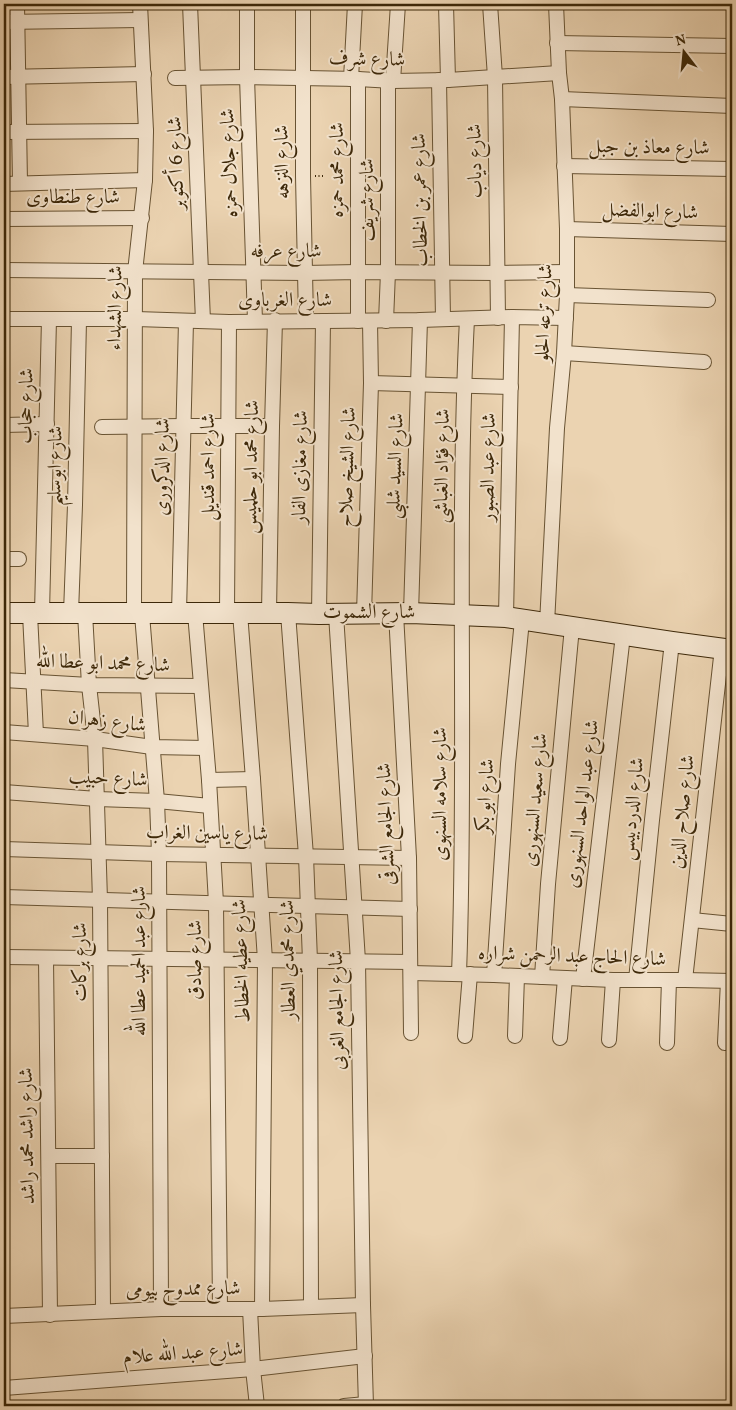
<svg xmlns="http://www.w3.org/2000/svg" width="736" height="1410" font-family="Vollkorn,Amiri,serif">
  <style>
    .lines { fill: none; stroke-linecap: round; stroke-linejoin: round }
    .street-casing { stroke: #685333; stroke-width: 16 }
    .secondary-casing { stroke: #3d2809; stroke-width: 22 }
    .path { stroke: #3d2809; stroke-width: 2; stroke-dasharray: 1 2.5; stroke-linecap: butt }
    .street { stroke: #f2e2cc; stroke-width: 14 }
    .secondary { stroke: #f2e2cc; stroke-width: 20 }
    .labels { text-anchor: middle; dominant-baseline: central; stroke-width: 4; stroke-linejoin: round; paint-order: stroke }
    .street-label { font-size: 20px; fill: #3d2809; stroke: #f2e2cc }
  </style>
  <rect width="100%" height="100%" fill="#ebd3b1"/>
  <filter id="stains"><feTurbulence type="fractalNoise" baseFrequency=".004" numOctaves="4"/><feColorMatrix values="0 0 0 0 .2 0 0 0 0 .09 0 0 0 0 .02 0 0 0 .5 -.17"/></filter>
  <radialGradient id="worn" r=".72"><stop offset=".6" stop-color="#630" stop-opacity="0"/><stop offset="1" stop-color="#630" stop-opacity=".3"/></radialGradient>
  <g class="lines">
    <g class="street-casing">
      <g id="street">
        <path d="M 17,4 L 20,183"/>
        <path d="M 190,4 L 203,321"/>
        <path d="M 247,4 L 247,77 L 255,321"/>
        <path d="M 303,4 L 303,176 L 306,320"/>
        <path d="M 446,4 L 448,80"/>
        <path d="M 490,4 L 495,77 L 498,318"/>
        <path d="M 4,22 L 140,20"/>
        <path d="M 557,43 L 732,46"/>
        <path d="M 4,77 L 144,74"/>
        <path d="M 175,78 L 247,77 L 358,79 L 393,81 L 448,80 L 559,73"/>
        <path d="M 351,79 L 355,4"/>
        <path d="M 439,80 L 443,319"/>
        <path d="M 393,81 L 398,4"/>
        <path d="M 562,99 L 732,106"/>
        <path d="M 4,132 L 146,131"/>
        <path d="M 564,166 L 732,169"/>
        <path d="M 4,184 L 145,180"/>
        <path d="M 4,219 L 142,218"/>
        <path d="M 567,229 L 732,234"/>
        <path d="M 4,270 L 304,273 L 358,272 L 497,273 L 567,272"/>
        <path d="M 567,295 L 708,300"/>
        <path d="M 4,319 L 136,319 L 229,322 L 420,320 L 512,317 L 566,318"/>
        <path d="M 358,321 L 358,79"/>
        <path d="M 386,321 L 388,272 L 388,80"/>
        <path d="M 564,353 L 704,362"/>
        <path d="M 371,383 L 511,387"/>
        <path d="M 4,425 L 47,424"/>
        <path d="M 102,427 L 183,426 L 272,426"/>
        <path d="M 4,559 L 19,559"/>
        <path d="M 42,613 L 49,319"/>
        <path d="M 71,613 L 75,505 L 79,320"/>
        <path d="M 85,613 L 89,685 L 95,739 L 100,900 L 103,1311"/>
        <path d="M 134,613 L 135,272 L 145,180 L 146,131 L 140,4"/>
        <path d="M 179,613 L 186,321"/>
        <path d="M 195,613 L 209,780 L 216,903 L 220,1308"/>
        <path d="M 227,613 L 229,322"/>
        <path d="M 240,613 L 253,779 L 265,960 L 262,1309"/>
        <path d="M 269,613 L 272,426 L 275,320"/>
        <path d="M 288,613 L 306,856 L 310,961 L 311,1307"/>
        <path d="M 396,613 L 409,858 L 411,1033"/>
        <path d="M 411,613 L 420,320"/>
        <path d="M 30,614 L 36,734"/>
        <path d="M 142,614 L 157,801 L 159,854 L 161,1309"/>
        <path d="M 319,614 L 323,321"/>
        <path d="M 336,614 L 358,961 L 363,1305 L 366,1406"/>
        <path d="M 364,614 L 371,383 L 370,321"/>
        <path d="M 506,617 L 512,317"/>
        <path d="M 547,624 L 557,428 L 564,353 L 567,295 L 567,229 L 562,99 L 559,73 L 556,4"/>
        <path d="M 4,680 L 89,685 L 200,686"/>
        <path d="M 4,732 L 95,739 L 152,747 L 206,748"/>
        <path d="M 209,780 L 253,779"/>
        <path d="M 4,792 L 97,799 L 157,801 L 210,806"/>
        <path d="M 4,849 L 159,854 L 409,858"/>
        <path d="M 4,897 L 410,909"/>
        <path d="M 692,920 L 732,924"/>
        <path d="M 4,957 L 410,962"/>
        <path d="M 46,958 L 50,1315"/>
        <path d="M 411,973 L 494,975 L 613,980 L 685,980 L 732,981"/>
        <path d="M 459,974 C 467,755 456,537 467,319"/>
        <path d="M 494,975 L 508,764 L 522,620"/>
        <path d="M 542,977 L 548,884 L 572,627"/>
        <path d="M 583,979 L 623,635"/>
        <path d="M 636,980 L 652,820 L 672,642"/>
        <path d="M 685,980 L 722,648"/>
        <path d="M 465,1036 L 470,974"/>
        <path d="M 515,1036 L 517,976"/>
        <path d="M 560,1038 L 565,978"/>
        <path d="M 609,1040 L 613,980"/>
        <path d="M 667,1043 L 669,980"/>
        <path d="M 725,1043 L 728,981"/>
        <path d="M 49,1156 L 102,1156"/>
        <path d="M 250,1309 L 253,1369 L 257,1406"/>
        <path d="M 4,1316 L 161,1309 L 262,1309 L 363,1305"/>
        <path d="M 4,1388 L 253,1369 L 365,1356"/>
        <path d="M 344,1406 L 366,1404"/>
      </g>
    </g>
    <g class="secondary-casing">
      <path id="secondary" d="M 4,613 L 288,613 L 319,614 L 411,613 L 506,617 L 672,642 L 732,650"/>
    </g>
    <path class="path" d="M 315,176 L 324,176"/>
    <use href="#street" class="street"/>
    <use href="#secondary" class="secondary"/>
  </g>
  <g class="labels">
    <g class="street-label">
      <text transform="translate(367 60) rotate(1)">شارع شرف</text>
      <text transform="translate(649 148) rotate(1)">شارع معاذ بن جبل</text>
      <text transform="translate(476 161) rotate(-91)">شارع دياب</text>
      <text transform="translate(283 162) rotate(-91)">شارع النزهه</text>
      <text transform="translate(177 163) rotate(-92)">شارع 6 أكتوبر</text>
      <text transform="translate(230 163) rotate(-92)">شارع جلال حمزه</text>
      <text transform="translate(338 170) rotate(-90)">شارع محمد حمزه</text>
      <text x="73" y="198">شارع طنطاوى</text>
      <text transform="translate(368 200) rotate(-90)">شارع شريف</text>
      <text transform="translate(421 200) rotate(-91)">شارع عمر بن الخطاب</text>
      <text transform="translate(650 212) rotate(2)">شارع ابوالفضل</text>
      <text x="286" y="252">شارع عرفه</text>
      <text x="285" y="301">شارع الغرباوى</text>
      <text transform="translate(116 308) rotate(-89)">شارع الشهداء</text>
      <text transform="translate(545 313) rotate(-88)">شارع ترعه الحلو</text>
      <text transform="translate(27 406) rotate(-89)">شارع حجاب</text>
      <text transform="translate(56 466) rotate(-89)">شارع ابوسليم</text>
      <text transform="translate(396 466) rotate(-88)">شارع السيد شلبى</text>
      <text transform="translate(443 466) rotate(-89)">شارع فؤاد الغباشى</text>
      <text transform="translate(163 467) rotate(-89)">شارع الدكرورى</text>
      <text transform="translate(209 467) rotate(-90)">شارع احمد قنديل</text>
      <text transform="translate(252 467) rotate(-89)">شارع محمد ابو حلميس</text>
      <text transform="translate(301 467) rotate(-89)">شارع مغازى الفار</text>
      <text transform="translate(348 467) rotate(-88)">شارع الشيخ صلاح</text>
      <text transform="translate(489 467) rotate(-89)">شارع عبد الصبور</text>
      <text x="369" y="613">شارع الشموت</text>
      <text transform="translate(103 664) rotate(2)">شارع محمد ابو عطا الله</text>
      <text transform="translate(107 722) rotate(7)">شارع زهران</text>
      <text transform="translate(108 779) rotate(3)">شارع حبيب</text>
      <text transform="translate(441 794) rotate(-90)">شارع سلامه السنهوى</text>
      <text transform="translate(486 796) rotate(-86)">شارع ابو بكر</text>
      <text transform="translate(536 800) rotate(-85)">شارع سعيد السنهورى</text>
      <text transform="translate(583 804) rotate(-83)">شارع عبد الواحد السنهورى</text>
      <text transform="translate(633 809) rotate(-84)">شارع الدردبيس</text>
      <text transform="translate(683 812) rotate(-84)">شارع صلاح الدين</text>
      <text transform="translate(387 824) rotate(-92)">شارع الجامع الشرقى</text>
      <text transform="translate(207 834) rotate(1)">شارع ياسين الغراب</text>
      <text transform="translate(572 957) rotate(2)">شارع الحاج عبد الرحمن شراره</text>
      <text transform="translate(196 960) rotate(-90)">شارع صادق</text>
      <text transform="translate(289 960) rotate(-91)">شارع محمدي العطار</text>
      <text transform="translate(140 961) rotate(-90)">شارع عبد الحميد عطا الله</text>
      <text transform="translate(242 961) rotate(-92)">شارع عطيه الخطاط</text>
      <text transform="translate(81 962) rotate(-90)">شارع بركات</text>
      <text transform="translate(338 1010) rotate(-91)">شارع الجامع الغربى</text>
      <text transform="translate(28 1136) rotate(-91)">شارع راشد محمد راشد</text>
      <text transform="translate(183 1290) rotate(-1)">شارع ممدوح بيومى</text>
      <text transform="translate(183 1354) rotate(-4)">شارع عبد الله علام</text>
    </g>
  </g>
  <rect width="736" height="1410" fill="none" stroke="#ebd3b1" stroke-width="20"/>
  <rect x="5" y="5" width="726" height="1400" fill="none" stroke="#3d2809" stroke-width="2.5"/>
  <rect x="10" y="10" width="716" height="1390" fill="none" stroke="#3d2809"/>
  <g transform="translate(684 52) rotate(344)" stroke="#f2e2cc" stroke-width="4" paint-order="stroke">
  <path d="M0-4L9 19L0 12L-9 19Z" fill="#3d2809"/>
  <text y="-8" font-size="14" font-weight="bold" text-anchor="middle" fill="#3d2809">N</text>
  </g>
  <rect width="100%" height="100%" filter="url(#stains)"/>
  <rect width="100%" height="100%" fill="url(#worn)"/>
</svg>
